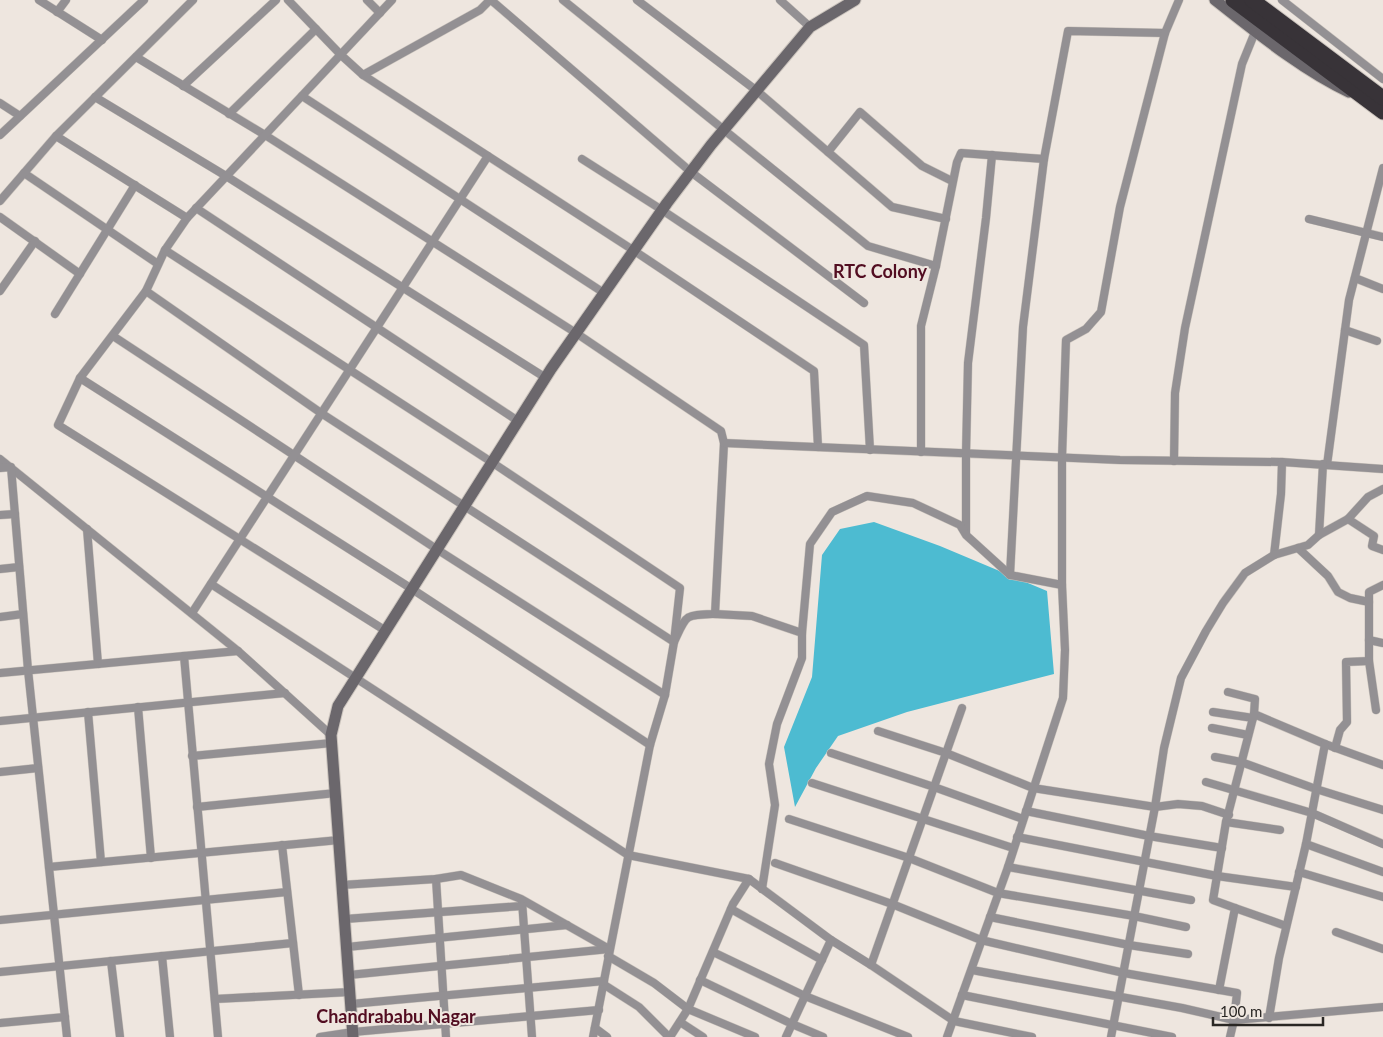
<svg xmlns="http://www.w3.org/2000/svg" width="1383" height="1037" font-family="Lato,sans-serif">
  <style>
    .water { fill: #4dbbd1 }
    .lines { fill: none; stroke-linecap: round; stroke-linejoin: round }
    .street-casing { stroke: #cbc4bd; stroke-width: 9 }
    .secondary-casing { stroke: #cbc4bd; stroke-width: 13 }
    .highway-casing { stroke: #cbc4bd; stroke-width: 17 }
    .street { stroke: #939093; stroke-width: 8 }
    .secondary { stroke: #6b676c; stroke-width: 11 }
    .highway { stroke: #383338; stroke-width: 15 }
    .labels { text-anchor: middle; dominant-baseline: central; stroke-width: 4; stroke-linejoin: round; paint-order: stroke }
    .quarter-label { font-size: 18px; font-weight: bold; fill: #520d21; stroke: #eee6df }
  </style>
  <rect width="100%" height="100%" fill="#eee6df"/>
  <path class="water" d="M 874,522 L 940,546 L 1047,591 L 1054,674 L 907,712 L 838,736 L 816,768 L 795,807 L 784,747 L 812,677 L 822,555 L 840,529 Z"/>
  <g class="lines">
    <g class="street-casing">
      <g id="street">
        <path d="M 39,0 L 102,40"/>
        <path d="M 288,0 L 341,55 L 363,75 L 480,10 L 490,0"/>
        <path d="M 367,0 L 380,13"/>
        <path d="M 491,0 L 691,172 L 864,303"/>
        <path d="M 563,0 L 868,246 L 936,266"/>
        <path d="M 637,0 L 757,91 L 892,207 L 946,219"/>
        <path d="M 780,0 L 810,27"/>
        <path d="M 1282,0 L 1383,79"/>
        <path d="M 57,12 L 66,0"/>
        <path d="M 136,57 L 265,135 L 576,333 L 721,431 L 724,443 L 715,614 C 684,615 687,614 674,642 L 321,413 L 146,291"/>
        <path d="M 363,75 L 633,250 L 814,371 L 818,447"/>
        <path d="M 183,86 L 276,0"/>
        <path d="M 302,96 L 604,293"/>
        <path d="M 95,97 L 226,176 L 546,378"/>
        <path d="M 0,103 L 20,116"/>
        <path d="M 229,114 L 316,29"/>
        <path d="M 0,135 L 144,0"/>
        <path d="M 56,136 L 187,218 L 392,0"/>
        <path d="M 828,152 L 860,112 L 922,166 L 952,181"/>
        <path d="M 582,159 L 662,210 L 864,345 L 870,450"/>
        <path d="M 24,173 L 158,264"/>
        <path d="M 0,201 L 56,136 L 193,0"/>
        <path d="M 196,208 L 518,421"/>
        <path d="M 0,217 L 80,274"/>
        <path d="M 187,218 L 165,250 L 493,463 L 680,588 L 674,642 L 665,695 L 650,745 L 593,1037"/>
        <path d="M 1309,219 L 1383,237"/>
        <path d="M 165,250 L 146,291 L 80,378 L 58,425 L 386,631"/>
        <path d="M 1355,278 L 1383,289"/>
        <path d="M 0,291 L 35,241"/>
        <path d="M 55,314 L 135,185"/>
        <path d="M 1345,330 L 1377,341"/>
        <path d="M 113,336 L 438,550 L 665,695"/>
        <path d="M 80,378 L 412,589 L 650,745"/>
        <path d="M 724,443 L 1120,460 L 1282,462 L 1383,469"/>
        <path d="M 921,452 L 921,326 L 936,266 L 957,162 L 961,153 L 1044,159"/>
        <path d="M 0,459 L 238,651 L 331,735"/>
        <path d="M 1174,461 L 1175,393 L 1185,328 L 1242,64 L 1255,32"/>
        <path d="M 1327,465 L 1349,300 L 1383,168"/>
        <path d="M 0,468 L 11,467 L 28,670 L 67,1037"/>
        <path d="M 1383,489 L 1368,497 L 1348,519 L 1374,536 L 1372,546 L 1383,550"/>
        <path d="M 0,515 L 15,514"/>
        <path d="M 87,529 L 98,664"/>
        <path d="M 966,533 L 966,454 L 968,363 L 986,218 L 992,155"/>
        <path d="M 1319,535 L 1323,464"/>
        <path d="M 1298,548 L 1328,576 L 1338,592 L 1350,598 L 1369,602"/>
        <path d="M 1274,555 L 1281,494 L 1282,462"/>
        <path d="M 0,569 L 19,567"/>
        <path d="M 1010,575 L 1023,327 L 1044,159 L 1068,31 L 1165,33"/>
        <path d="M 211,584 L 628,855 L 749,879"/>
        <path d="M 192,613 L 488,156"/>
        <path d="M 715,614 L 752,616 L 802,633 L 810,544 L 832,512 L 867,496 L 913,503 L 960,525 L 966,535 L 1010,575 L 1062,585"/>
        <path d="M 0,617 L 23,614"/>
        <path d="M 1369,640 L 1383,643"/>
        <path d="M 184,656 L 218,1037"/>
        <path d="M 0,673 L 238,651"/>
        <path d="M 138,707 L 151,858"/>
        <path d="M 1376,710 L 1369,661 L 1369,592 L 1383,585"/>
        <path d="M 88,712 L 101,862"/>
        <path d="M 1213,712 L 1253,718"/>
        <path d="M 1254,714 L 1325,744 L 1383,765"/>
        <path d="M 0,721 L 285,693"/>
        <path d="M 1212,728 L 1248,735"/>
        <path d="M 878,731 L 946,753 L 1033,788 L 1155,807 L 1178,804 L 1202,806 L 1229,815"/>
        <path d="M 1335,748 L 1340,730 L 1347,722 L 1346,662 L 1369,661"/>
        <path d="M 831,753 L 934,787 L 1023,819"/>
        <path d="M 192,756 L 332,743"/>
        <path d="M 1215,757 L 1241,762 L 1316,789 L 1383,810"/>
        <path d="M 0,772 L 38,768"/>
        <path d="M 1206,782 L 1312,813 L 1383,844"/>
        <path d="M 812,783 L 1013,848"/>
        <path d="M 197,807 L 336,793"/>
        <path d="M 1026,811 L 1149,836 L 1222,848"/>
        <path d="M 789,819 L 909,858 L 998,893 L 1134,916 L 1186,927"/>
        <path d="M 1226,822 L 1280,830"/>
        <path d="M 1017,837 L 1217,876 L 1296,887"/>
        <path d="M 1306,844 L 1383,872"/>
        <path d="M 282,845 L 299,995"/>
        <path d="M 775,863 L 892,904 L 981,940 L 1124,973 L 1237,993 L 1234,1020 L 1182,1008 L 972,970"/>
        <path d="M 49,867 L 339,840"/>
        <path d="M 1008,867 L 1191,900"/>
        <path d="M 1299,872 L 1383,897"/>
        <path d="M 436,879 L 446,1037"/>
        <path d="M 342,885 L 436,879 L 461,875 L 521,899 L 609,949"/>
        <path d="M 762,889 L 775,805 L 769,764 L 777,724 L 802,658 L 802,633"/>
        <path d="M 522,901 L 532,1037"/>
        <path d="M 1235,908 L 1286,926"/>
        <path d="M 731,909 L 822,960"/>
        <path d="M 990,917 L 1129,945 L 1188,954"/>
        <path d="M 345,919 L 522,906"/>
        <path d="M 0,920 L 287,892"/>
        <path d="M 1336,932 L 1383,949"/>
        <path d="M 347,947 L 567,925"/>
        <path d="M 713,952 L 805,996 L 908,1037"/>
        <path d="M 162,956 L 170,1037"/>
        <path d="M 608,956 L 654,983 L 688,1009 L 755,1037"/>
        <path d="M 111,961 L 120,1037"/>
        <path d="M 871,965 L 962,708"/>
        <path d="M 0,972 L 293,943"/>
        <path d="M 349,975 L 609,949"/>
        <path d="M 700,980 L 792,1024 L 786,1037"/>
        <path d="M 603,984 L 639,1007 L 669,1037"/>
        <path d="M 1219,990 L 1235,908 L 1213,900 L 1226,822 L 1254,714 L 1255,699 L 1228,692"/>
        <path d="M 962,995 L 1172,1037"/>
        <path d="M 215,999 L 350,992"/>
        <path d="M 351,1004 L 604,981"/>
        <path d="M 1269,1018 L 1279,958 L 1306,844 L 1325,744"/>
        <path d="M 680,1022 L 703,1037"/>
        <path d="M 0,1023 L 65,1017"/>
        <path d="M 595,1028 L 607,1037"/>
        <path d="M 320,1037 L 353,1032 L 599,1010"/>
        <path d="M 670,1037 L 688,1009 L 733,904 L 749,879 L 831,940 L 871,965 L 954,1021 L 1032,1037"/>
        <path d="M 823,1037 L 792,1024 L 831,940"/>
        <path d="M 947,1037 L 1008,867 L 1063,698 L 1065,650 L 1062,585 L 1062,458 L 1066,340 L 1086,329 L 1101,312 L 1120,207 L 1165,33 L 1179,0"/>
        <path d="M 1111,1037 L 1155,807 L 1164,748 L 1181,678 L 1206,631 L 1223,603 L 1245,573 L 1274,555 L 1308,545 L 1319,535 L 1348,519"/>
        <path d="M 1230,1037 L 1234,1020 L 1383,1007"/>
      </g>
    </g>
    <g class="secondary-casing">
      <g id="secondary">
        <path d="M 1215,0 C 1256,32 1302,70 1349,92"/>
        <path d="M 353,1037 L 331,735 L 338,706 L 551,369 L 667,203 L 711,145 L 810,27 L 855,0"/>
      </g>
    </g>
    <g class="highway-casing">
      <g id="highway">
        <path d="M 1233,0 L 1383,112"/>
        <path d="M 1252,0 L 1383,98"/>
      </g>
    </g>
    <use href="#street" class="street"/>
    <use href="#secondary" class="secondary"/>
    <use href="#highway" class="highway"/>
  </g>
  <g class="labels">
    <g class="quarter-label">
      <text x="880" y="271">RTC Colony</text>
      <text x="396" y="1016">Chandrababu Nagar</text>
    </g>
  </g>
  <path d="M1213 1017v8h110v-8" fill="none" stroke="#2a2724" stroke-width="2.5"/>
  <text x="1220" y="1017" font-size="15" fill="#2a2724" stroke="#eee6df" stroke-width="4" paint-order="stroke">100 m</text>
</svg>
